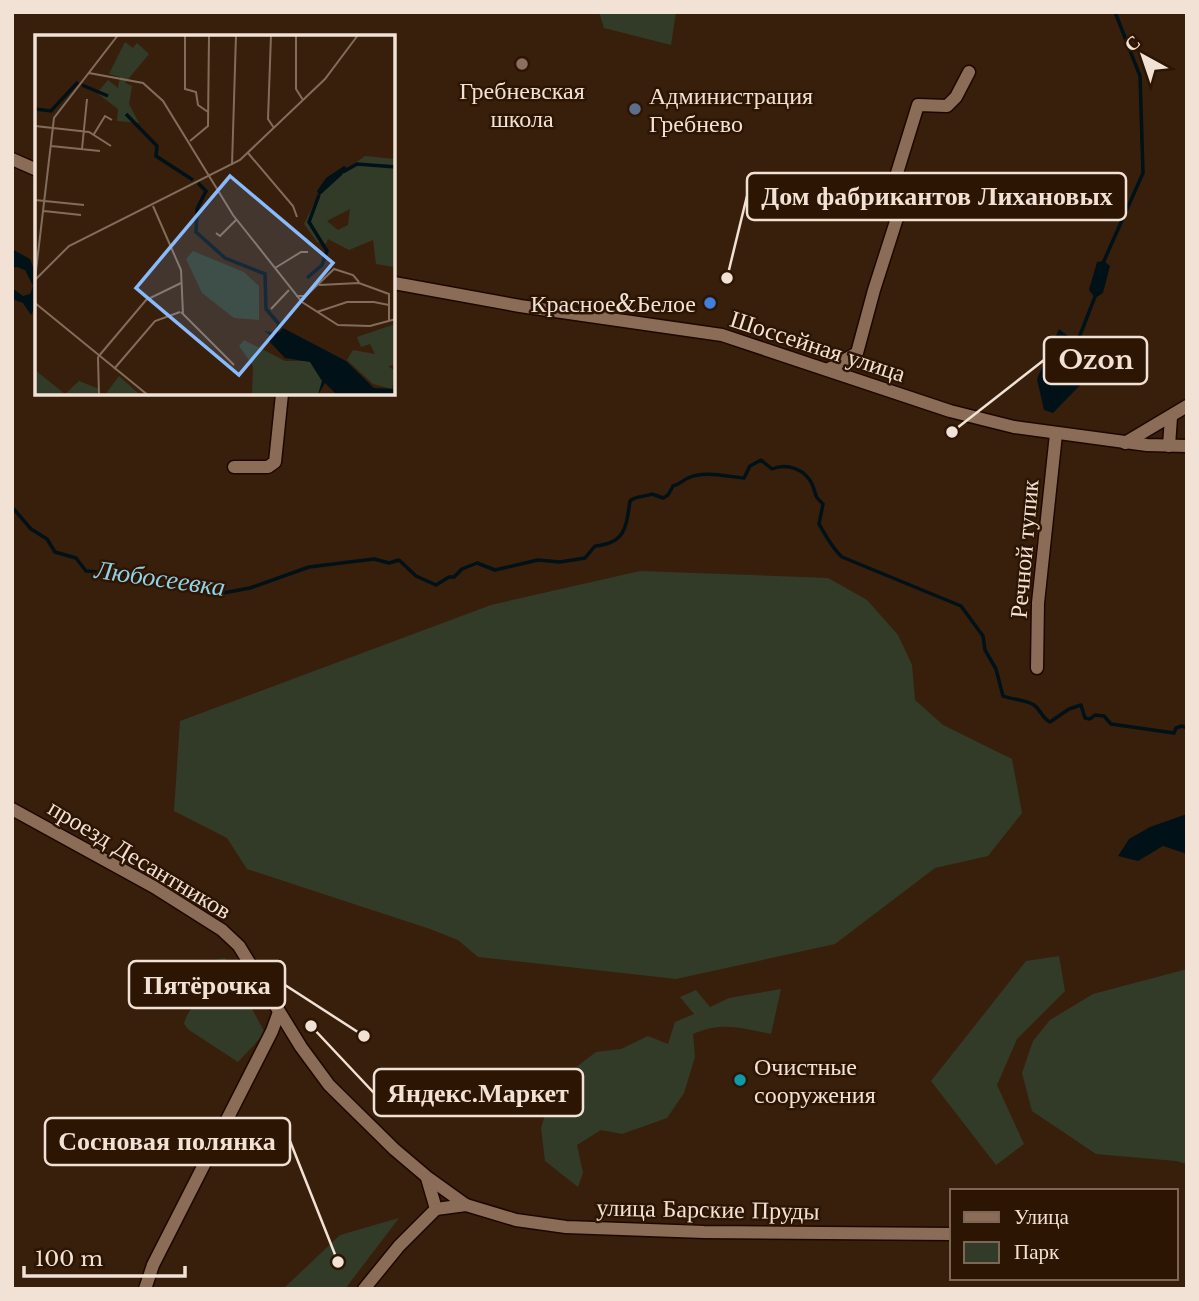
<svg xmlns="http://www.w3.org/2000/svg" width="1199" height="1301" font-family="'Libre Baskerville',serif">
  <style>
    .green { fill: #323b28 }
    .water { fill: #001118 }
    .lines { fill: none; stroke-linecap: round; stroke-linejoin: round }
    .stream { stroke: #001118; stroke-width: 3.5 }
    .minor-casing { stroke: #1e0700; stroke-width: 15 }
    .minor { stroke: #8a6c57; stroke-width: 12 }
    .education-dot { fill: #8d6e63; stroke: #2d1503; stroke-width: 2.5 }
    .service-dot { fill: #5c6f8a; stroke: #2d1503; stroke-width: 2.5 }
    .shop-dot { fill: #3f7fe0; stroke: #2d1503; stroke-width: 2.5 }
    .culture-dot { fill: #0f9aa8; stroke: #2d1503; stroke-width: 2.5 }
    .labels { text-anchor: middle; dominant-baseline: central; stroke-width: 5; stroke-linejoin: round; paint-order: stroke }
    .poi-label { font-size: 24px; fill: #f2e1d5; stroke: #2d1503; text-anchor: start }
    .street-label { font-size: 24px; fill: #f2e1d5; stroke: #2d1503 }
    .water-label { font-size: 26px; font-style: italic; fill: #90d1e7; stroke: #2d1503 }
    .inset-river { fill: none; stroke: #001118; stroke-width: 3.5 }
    .inset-road { fill: none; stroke: #826d5c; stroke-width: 2 }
    .view { fill: #88bafc; fill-opacity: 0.15; stroke: #88bafc; stroke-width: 3.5 }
    .inset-edge { fill: none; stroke: #f2e1d5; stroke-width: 3.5 }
    .leader { fill: none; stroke: #f2e1d5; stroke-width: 2.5 }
    .callout-dot { fill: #f2e1d5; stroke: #2d1503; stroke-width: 2.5 }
    .callout { fill: #2d1503; stroke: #f2e1d5; stroke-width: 2.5 }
    .callout-label { font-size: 26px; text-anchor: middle; font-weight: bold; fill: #f2e1d5 }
  </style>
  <rect width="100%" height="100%" fill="#381f0b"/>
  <g class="green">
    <path d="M 599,12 L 676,12 L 671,45 L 604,28 Z"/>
    <path d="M 640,571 L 828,578 L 867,600 L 898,635 L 912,665 L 915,700 L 943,725 L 1012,759 L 1022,813 L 988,856 L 935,868 L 835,944 L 676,979 L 478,957 L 458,940 L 430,929 L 247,869 L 227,838 L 174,811 L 180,721 L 491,605 Z"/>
    <path d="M 1059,956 L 1065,991 L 1017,1039 L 997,1085 L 1024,1144 L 996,1165 L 931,1081 L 1026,961 Z"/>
    <path d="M 225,958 L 265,1033 L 238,1062 L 189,1030 L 184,1024 C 188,1006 202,1007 187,989 L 189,976 L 200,963 Z"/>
    <path d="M 1187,969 L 1187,1164 L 1176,1161 L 1096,1154 L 1032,1111 L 1022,1073 L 1033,1041 L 1050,1020 L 1093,994 Z"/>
    <path d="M 781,989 L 771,1034 C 743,1028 720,1021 693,1034 L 695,1057 L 684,1093 L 667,1118 L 622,1134 L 601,1130 L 577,1145 L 583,1173 L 578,1187 L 545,1161 L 541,1128 L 554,1084 L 596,1052 L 621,1049 L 648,1036 L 668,1044 L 675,1022 L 694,1014 L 680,997 L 696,990 L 710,1007 L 729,998 Z"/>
    <path d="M 399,1218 L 345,1289 L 283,1289 L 340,1235 Z"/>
  </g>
  <g class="water">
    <path d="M 12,249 L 30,259 L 37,277 L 37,305 L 31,315 L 23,303 L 12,299 L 12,288 L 23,296 L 30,294 L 33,286 L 25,270 L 17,267 L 12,268 Z"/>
    <path d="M 1104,261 L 1110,266 L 1103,293 L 1095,298 L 1089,290 L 1097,262 Z"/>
    <path d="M 1059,329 L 1090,353 L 1086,379 L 1053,413 L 1044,410 L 1037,379 Z"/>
    <path d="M 1187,814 L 1187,854 L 1163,846 L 1138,861 L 1118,856 L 1129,839 L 1150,827 Z"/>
  </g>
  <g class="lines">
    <g class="stream">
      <path d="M 1103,263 L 1143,173 L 1140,76 L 1115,12"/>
      <path d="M 1077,343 L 1096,294"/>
      <path d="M 12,507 L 31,529 L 47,539 L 55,552 L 76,558 L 86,571 L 166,578 L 198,588 L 223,593 L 250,588 L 309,567 L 374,559 L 389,563 L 399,560 L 416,576 L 436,585 L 449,577 L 454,577 L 462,569 L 477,563 L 495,570 L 538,560 L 560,562 L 585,558 L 595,546 C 626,543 626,527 630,501 C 635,496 645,497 652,494 L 663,498 L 668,495 L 673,486 C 680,484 682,481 688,478 C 704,470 728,477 744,478 L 750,466 L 761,460 L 772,469 C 787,463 805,469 812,484 C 817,495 813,495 823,504 L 819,524 C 826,536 832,548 842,557 L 961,606 L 983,636 L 985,650 L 996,669 L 1003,696 C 1013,700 1024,699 1034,705 C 1041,710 1041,717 1050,722 L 1069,709 L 1081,705 L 1085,718 L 1090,719 L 1095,715 L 1104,716 L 1111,724 L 1174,733 L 1176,728 L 1182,726 L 1187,728"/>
    </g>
    <g class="minor-casing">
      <g id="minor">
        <path d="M 12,159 L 37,170"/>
        <path d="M 394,283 L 520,306 L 722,335 L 950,411 L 1014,427 L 1147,445 L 1187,446"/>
        <path d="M 829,369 L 857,353 L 874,290 L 898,215 L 897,173 L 918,105 L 947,106 L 956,97 L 969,72"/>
        <path d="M 1125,443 L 1187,406"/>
        <path d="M 1169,446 L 1171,417"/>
        <path d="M 234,467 L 268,467 L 275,462 L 282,394"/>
        <path d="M 1037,668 L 1038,603 L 1056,434"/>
        <path d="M 12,809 L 154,887 L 222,930 L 239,946 L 301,1047 L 329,1085 L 394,1149 L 427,1177 L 466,1205 L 516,1220 L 566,1227 L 704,1232 L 952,1234"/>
        <path d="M 427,1178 L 436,1209"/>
        <path d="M 436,1209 L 466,1205"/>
        <path d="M 145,1289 L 153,1265 L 272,1031 L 279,1012"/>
        <path d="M 364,1289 L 399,1246 L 436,1209"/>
      </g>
    </g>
    <use href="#minor" class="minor"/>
  </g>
  <circle class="education-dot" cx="522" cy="64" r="7"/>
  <circle class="service-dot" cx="635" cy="109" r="7"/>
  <circle class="shop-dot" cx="710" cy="303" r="7"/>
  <circle class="culture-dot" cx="740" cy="1080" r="7"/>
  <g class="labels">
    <g class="poi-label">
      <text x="522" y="90" text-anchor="middle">Гребневская<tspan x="522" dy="28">школа</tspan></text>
      <text x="649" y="95">Администрация<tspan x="649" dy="28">Гребнево</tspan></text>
      <text x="696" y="303" text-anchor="end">Красное&amp;Белое</text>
      <text x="754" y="1066">Очистные<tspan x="754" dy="28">сооружения</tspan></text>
    </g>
    <g class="street-label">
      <text transform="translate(818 346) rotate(18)">Шоссейная улица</text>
      <text transform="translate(1024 549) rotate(-85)">Речной тупик</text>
      <text transform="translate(140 859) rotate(31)">проезд Десантников</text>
      <text transform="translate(708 1209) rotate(1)">улица Барские Пруды</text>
    </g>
    <g class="water-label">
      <text transform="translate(160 578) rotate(8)">Любосеевка</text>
    </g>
  </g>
  <g transform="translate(35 35)">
    <rect width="360" height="360" fill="#381f0b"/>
    <path d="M 90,7 L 98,13 L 102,8 L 114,19 L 90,48 L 97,51 L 94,69 L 104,88 L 82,86 L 83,74 L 62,58 L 73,45 L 83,53 L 85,42 L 74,39 ZM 330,121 L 360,124 L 360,232 L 341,229 L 338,205 L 314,215 L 293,204 L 291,209 L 282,207 L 269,189 L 288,151 ZM 315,174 L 313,190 L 303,195 L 292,186 ZM 158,216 L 209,237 L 224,251 L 224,285 L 199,283 L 167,258 L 151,224 ZM 360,289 L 360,330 L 353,331 L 360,336 L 357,354 L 338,349 L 312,325 L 318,315 L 340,319 L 335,309 L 326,312 L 322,302 ZM 209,305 L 250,326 L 275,326 L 287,346 L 283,360 L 217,360 L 218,331 L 204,311 ZM 0,335 L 30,359 L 44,346 L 64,354 L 61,360 L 0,360 ZM 84,341 L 103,358 L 109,360 L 70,360 Z" fill="#323b28" fill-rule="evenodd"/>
    <path d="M 309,131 L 312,133 L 307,140 L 284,161 L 282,156 L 291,143 ZM 248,293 L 311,326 L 339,353 L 360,354 L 360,360 L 302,360 L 290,348 L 283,360 L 287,346 L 275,327 L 250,323 L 232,304 L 236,301 L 229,296 L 244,298 Z" fill="#001118"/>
    <path class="inset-river" d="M 47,50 L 73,61M 0,74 L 16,76 L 43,47M 91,79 L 122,111 L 121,121 L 158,145M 308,137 L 322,129 L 361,132M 163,148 L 171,156 L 162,174 L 161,197 L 190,223 L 230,239 L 231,274 L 244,289 L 241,300M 272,243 L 287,230 L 292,216 L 274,187 L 284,160"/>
    <path class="inset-road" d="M 150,0 L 150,54 L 161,57 L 163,70 L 173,77M 236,0 L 233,84 L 239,93M 261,0 L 261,54 L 268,65M 54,38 L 108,48 L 128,66 L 198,180 L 267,267 L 303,290 L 335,291 L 361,284M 0,91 L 54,97 L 76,111M 59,99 L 70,81 L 77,85M 155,106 L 173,91 L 174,0M 16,111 L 65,116M 47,114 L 52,64M 213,118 L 258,171 L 262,182M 197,130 L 201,0M 0,165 L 49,170M 118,171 L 146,235 L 148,279M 9,176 L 46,180M 181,198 L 185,201 L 201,185M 240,233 L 266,217 L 273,217M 0,244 L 19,83 L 83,0M 0,245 L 34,211 L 205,125 L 290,44 L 323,0M 284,250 L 324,248 L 354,259 L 354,270M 261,261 L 271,261 L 299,234 L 318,240 L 324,247M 0,268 L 114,361M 236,274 L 254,255M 146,277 L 199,330M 282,277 L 312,267 L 339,267 L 354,270 L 354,285M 63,322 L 111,265 L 146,248M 63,322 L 64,361M 79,334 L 120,286 L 145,277"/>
    <path class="view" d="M 195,141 L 298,228 L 204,340 L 101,253 Z"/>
    <rect width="360" height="360" class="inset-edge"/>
  </g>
  <path class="leader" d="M727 278L747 196M952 432L1044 360M364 1036L285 985M311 1026L374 1093M338 1262L290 1141"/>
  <g class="callout-dot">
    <circle cx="727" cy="278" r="7"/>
    <circle cx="952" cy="432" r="7"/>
    <circle cx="364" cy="1036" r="7"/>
    <circle cx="311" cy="1026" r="7"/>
    <circle cx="338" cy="1262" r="7"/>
  </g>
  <g class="callout">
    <rect x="747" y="173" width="379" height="47" rx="7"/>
    <rect x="1044" y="337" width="103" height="47" rx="7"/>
    <rect x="129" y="961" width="156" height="47" rx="7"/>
    <rect x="374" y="1069" width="209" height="47" rx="7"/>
    <rect x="45" y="1118" width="245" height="47" rx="7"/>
  </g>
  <g class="callout-label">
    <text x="937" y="205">Дом фабрикантов Лихановых</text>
    <text x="1096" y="369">Ozon</text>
    <text x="207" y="994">Пятёрочка</text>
    <text x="478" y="1102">Яндекс.Маркет</text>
    <text x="167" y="1150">Сосновая полянка</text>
  </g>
  <rect width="1199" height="1301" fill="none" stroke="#f2e1d5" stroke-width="28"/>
  <rect x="950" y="1189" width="228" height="91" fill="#2d1503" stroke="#7c6757" stroke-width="2"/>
  <rect x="964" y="1212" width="35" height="10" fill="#8a6c57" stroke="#7c6757" stroke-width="2"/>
  <text x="1014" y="1224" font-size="21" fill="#f2e1d5">Улица</text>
  <rect x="964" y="1242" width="35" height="21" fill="#323b28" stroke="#7c6757" stroke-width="2"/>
  <text x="1014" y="1259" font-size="21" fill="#f2e1d5">Парк</text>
  <g transform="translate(1143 56) rotate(320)" stroke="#2d1503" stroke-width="5" paint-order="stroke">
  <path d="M0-5L12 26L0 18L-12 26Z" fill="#f2e1d5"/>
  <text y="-10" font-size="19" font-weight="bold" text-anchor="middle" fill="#f2e1d5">С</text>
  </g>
  <path d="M24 1266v10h161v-10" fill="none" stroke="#f2e1d5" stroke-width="3.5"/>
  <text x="35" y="1266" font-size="21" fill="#f2e1d5" stroke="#2d1503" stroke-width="5" paint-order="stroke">100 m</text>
</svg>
